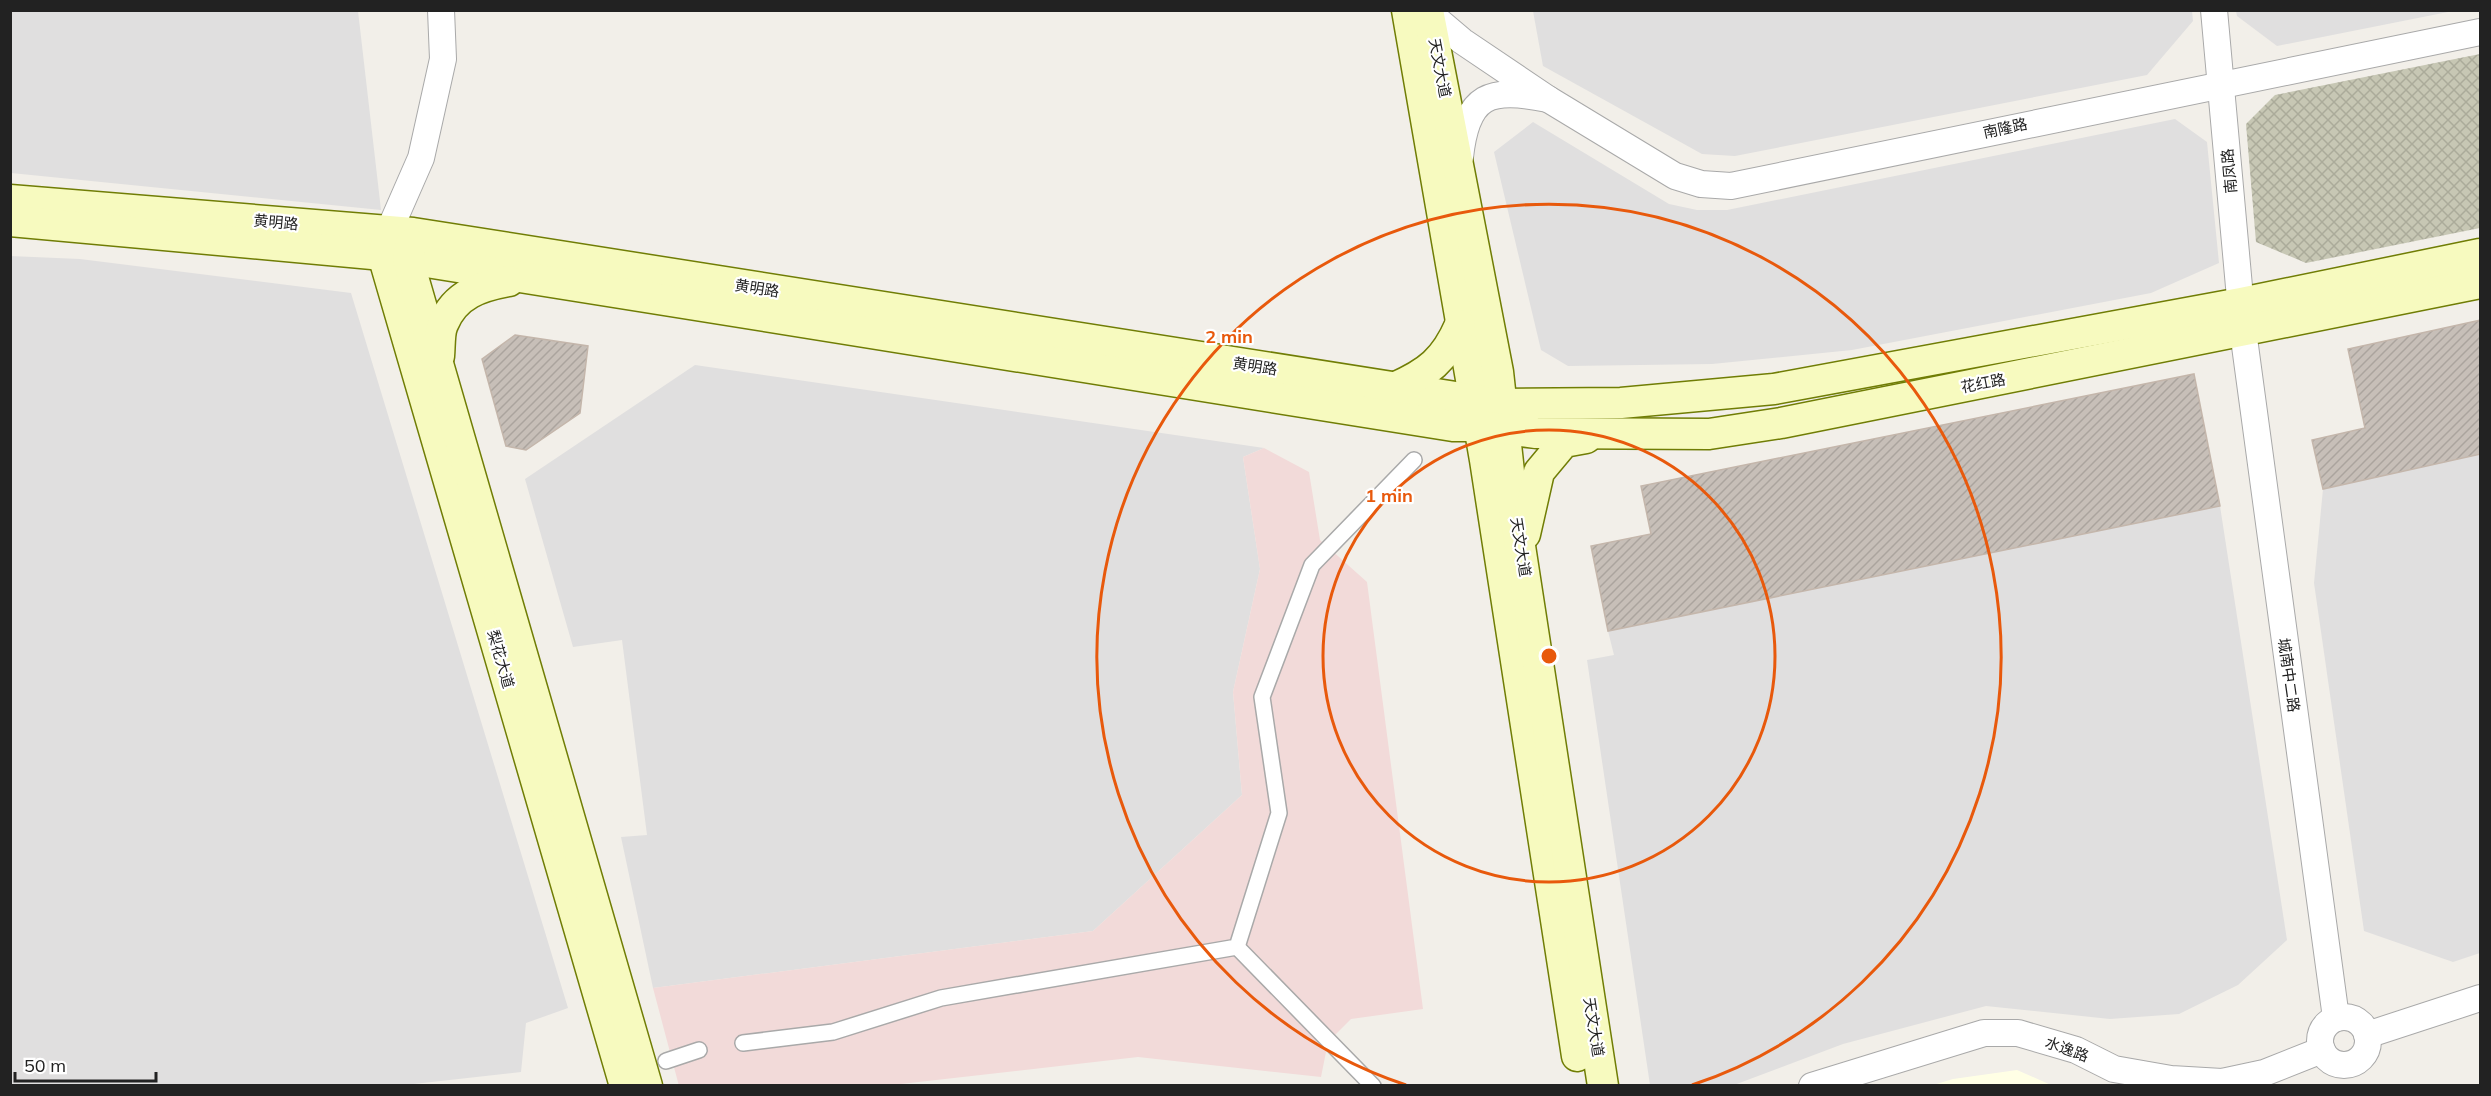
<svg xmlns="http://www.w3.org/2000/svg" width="2491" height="1096" font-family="Mulish,'Noto Sans SC',sans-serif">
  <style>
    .residential { fill: #e0dfdf }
    .commercial { fill: #f2dad9 }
    .education { fill: #ffffe5 }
    .construction { fill: url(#construction-cross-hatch) }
    .building { fill: url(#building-hatch); stroke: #c4b6ab; stroke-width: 1.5 }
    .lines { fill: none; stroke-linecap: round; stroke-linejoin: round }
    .pedestrian-casing { stroke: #a9a9a9; stroke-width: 18 }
    .tertiary-casing { stroke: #a9a9a9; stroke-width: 28 }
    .secondary-casing { stroke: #707d05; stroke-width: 33 }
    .pedestrian { stroke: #fff; stroke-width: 15 }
    .tertiary { stroke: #fff; stroke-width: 26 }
    .secondary { stroke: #f7fabf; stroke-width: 30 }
    .ring { fill: none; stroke: #e8590c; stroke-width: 3 }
    .labels { text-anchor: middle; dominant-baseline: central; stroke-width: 4.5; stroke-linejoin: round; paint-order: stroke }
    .street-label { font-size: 15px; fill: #222; stroke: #fff }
    .centre { fill: #e8590c; stroke: #fff; stroke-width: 3 }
    .ring-label { font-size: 18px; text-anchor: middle; font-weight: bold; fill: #e8590c; stroke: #fff; stroke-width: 4.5; stroke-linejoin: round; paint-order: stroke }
  </style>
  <defs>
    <pattern id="construction-cross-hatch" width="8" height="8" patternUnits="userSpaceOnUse" patternTransform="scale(1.5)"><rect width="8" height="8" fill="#c7c7b4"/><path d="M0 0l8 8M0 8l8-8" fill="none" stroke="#abab9a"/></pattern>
    <pattern id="building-hatch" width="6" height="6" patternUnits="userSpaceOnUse" patternTransform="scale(1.5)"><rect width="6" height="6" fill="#c7bfb8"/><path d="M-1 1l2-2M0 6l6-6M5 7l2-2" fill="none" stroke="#aba49e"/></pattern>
  </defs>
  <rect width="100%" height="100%" fill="#f2efe9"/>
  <g class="residential">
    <path d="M 10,11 L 358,11 L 381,210 L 11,173 Z"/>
    <path d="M 2192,11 L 2193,21 L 2147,75 L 1735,156 L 1702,154 L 1543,66 L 1533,11 Z"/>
    <path d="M 2236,11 L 2236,10 L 2453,11 L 2277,46 L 2237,16 Z"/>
    <path d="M 2175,119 L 2207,142 L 2219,263 L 2151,293 L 1852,350 L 1712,364 L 1568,366 L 1541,350 L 1494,152 L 1533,122 L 1669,204 L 1697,210 L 1727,210 Z"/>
    <path d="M 10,256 L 80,259 L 351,293 L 568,1008 L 526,1023 L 521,1072 L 396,1086 L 11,1085 Z"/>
    <path d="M 2413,364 L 2433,464 L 2480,454 L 2480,953 L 2453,962 L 2364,931 L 2314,583 L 2323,489 L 2312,440 L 2365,428 L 2354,377 Z"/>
    <path d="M 695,365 L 1264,448 L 1243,457 L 1260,569 L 1233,692 L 1242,795 L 1093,931 L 653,988 L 621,837 L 647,835 L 622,640 L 573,647 L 525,479 Z"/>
    <path d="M 2199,404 L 2220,506 L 2287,940 L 2238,985 L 2179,1014 L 2110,1019 L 1986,1006 L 1843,1044 L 1734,1085 L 1650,1085 L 1587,660 L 1614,655 L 1608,631 Z"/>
  </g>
  <path class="commercial" d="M 1264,448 L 1309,472 L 1320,540 L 1367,582 L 1423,1009 L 1351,1019 L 1328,1042 L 1321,1077 L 1138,1057 L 892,1085 L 679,1086 L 653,988 L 1093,931 L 1242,795 L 1233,692 L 1260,569 L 1243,457 Z"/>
  <path class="education" d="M 2017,1070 L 2051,1085 L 1933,1085 L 1953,1079 Z"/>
  <path class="construction" d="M 2480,54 L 2480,228 L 2306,263 L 2256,242 L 2246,124 L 2275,95 Z"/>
  <g class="building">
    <path d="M 2481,320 L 2481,454 L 2323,489 L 2312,440 L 2365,428 L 2348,349 Z"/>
    <path d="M 515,335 L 588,346 L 580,413 L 526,450 L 506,446 L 482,359 Z"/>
    <path d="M 2194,374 L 2220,506 L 1608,631 L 1591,546 L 1651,534 L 1641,486 Z"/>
  </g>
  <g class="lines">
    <g class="pedestrian-casing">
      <g id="pedestrian">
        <path d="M 1237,947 L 1373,1086"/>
        <path d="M 743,1043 L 833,1032 L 941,998 L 1237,947 L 1279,813 L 1262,697 L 1312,565 L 1414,460"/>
        <path d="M 666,1061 L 699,1050"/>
      </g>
    </g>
    <g class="tertiary-casing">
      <g id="tertiary">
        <path d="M 2214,10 L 2243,331 L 2336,1018"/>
        <path d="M 1429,13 L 1462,41 L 1548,99 C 1489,87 1467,94 1460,157"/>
        <path d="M 1548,99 L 1675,176 L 1701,184 L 1731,186 L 2480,32"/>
        <path d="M 389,231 L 421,158 L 443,59 L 441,10"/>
        <circle cx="2344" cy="1041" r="24"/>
        <path d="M 2367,1035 L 2480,998"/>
        <path d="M 1812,1086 L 1984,1033 L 2018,1033 L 2076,1050 L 2114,1069 L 2171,1079 L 2222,1082 L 2264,1073 L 2322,1050"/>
      </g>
    </g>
    <g class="secondary-casing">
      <g id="secondary">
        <path d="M 1407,10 L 1485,460 L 1577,1056"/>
        <path d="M 1428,10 L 1498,372 L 1510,481 L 1603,1086"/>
        <path d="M 10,200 L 413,233 L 1500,404 L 1621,403 L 1774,389 L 2241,303 L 2480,254"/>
        <path d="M 10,221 L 383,255 L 1453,426 L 1480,426 L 1536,433 L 1709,434 L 1781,423 L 2480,283"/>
        <path d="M 388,237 L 383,255 L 625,1086"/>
        <path d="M 411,244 L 408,260 L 647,1086"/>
        <path d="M 439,356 C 440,346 439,332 443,324 C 455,294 481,286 509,281"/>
        <path d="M 1394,388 C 1428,373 1445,360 1460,325"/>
        <path d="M 1525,534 L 1539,472 L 1564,442 L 1586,438"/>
      </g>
    </g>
    <use href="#pedestrian" class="pedestrian"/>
    <use href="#tertiary" class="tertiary"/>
    <use href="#secondary" class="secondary"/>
  </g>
  <g class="ring">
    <circle cx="1549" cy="656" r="226"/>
    <path d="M1406 1085A452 452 0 1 1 1692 1085"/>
  </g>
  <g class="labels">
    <g class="street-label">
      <text transform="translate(1440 68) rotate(79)">天文大道</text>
      <text transform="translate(2005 128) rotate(-12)">南隆路</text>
      <text transform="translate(2229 171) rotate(-95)">南凤路</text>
      <text transform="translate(276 222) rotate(5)">黄明路</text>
      <text transform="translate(757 288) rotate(9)">黄明路</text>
      <text transform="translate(1255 366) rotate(9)">黄明路</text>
      <text transform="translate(1983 383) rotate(-11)">花红路</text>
      <text transform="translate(1521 547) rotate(81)">天文大道</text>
      <text transform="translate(501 659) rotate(74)">梨花大道</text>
      <text transform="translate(2289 675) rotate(82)">城南中二路</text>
      <text transform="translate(1594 1027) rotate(81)">天文大道</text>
      <text transform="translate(2067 1049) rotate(20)">水逸路</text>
    </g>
  </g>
  <circle cx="1549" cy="656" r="9" class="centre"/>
  <g class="ring-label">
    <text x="1229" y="343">2 min</text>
    <text x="1389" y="502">1 min</text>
  </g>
  <rect width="2491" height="1096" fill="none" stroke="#222222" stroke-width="24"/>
  <path d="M15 1072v9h141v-9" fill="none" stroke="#222222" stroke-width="3"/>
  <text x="24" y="1072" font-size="18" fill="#222222" stroke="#ffffff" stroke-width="4.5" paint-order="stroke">50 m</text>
</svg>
